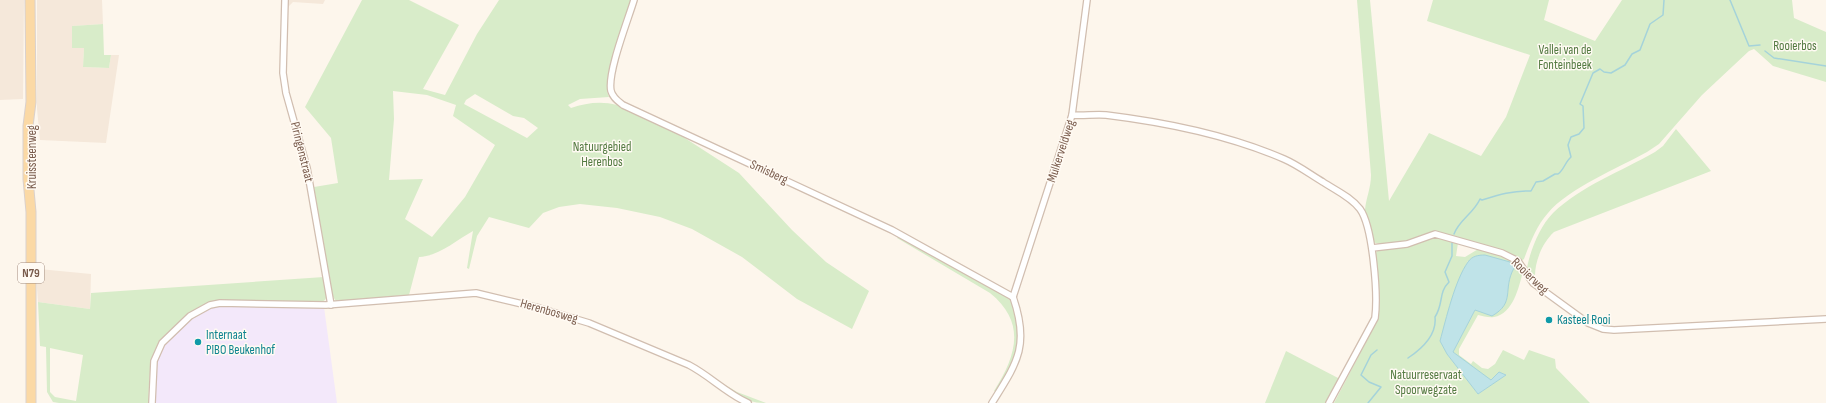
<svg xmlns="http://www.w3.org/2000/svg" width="1826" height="403" font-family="'Sofia Sans Condensed',sans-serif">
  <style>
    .residential { fill: #f5e8da }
    .education { fill: #f3e8fa }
    .green { fill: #d8ecc9; fill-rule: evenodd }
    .water { fill: #bfe3e8; stroke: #a5d3da }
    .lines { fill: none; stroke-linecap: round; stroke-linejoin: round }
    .stream { stroke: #a5d3da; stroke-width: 1.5 }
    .street-casing { stroke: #d1beb0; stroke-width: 8 }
    .primary-casing { stroke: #dad1cd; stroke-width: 11 }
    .street { stroke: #fff; stroke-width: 5.5 }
    .primary { stroke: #fbd9a5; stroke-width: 9 }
    .culture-dot { fill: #0f9aa8; stroke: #fffaf3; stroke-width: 1.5 }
    .labels { text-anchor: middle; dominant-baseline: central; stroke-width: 3; stroke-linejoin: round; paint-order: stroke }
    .shield { fill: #fffaf3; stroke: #a28b7f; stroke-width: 1 }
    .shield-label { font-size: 12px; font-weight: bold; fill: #7a5c4d }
    .park-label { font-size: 13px; fill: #537a41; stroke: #fffaf3 }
    .street-label { font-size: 13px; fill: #7a5c4d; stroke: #fffaf3 }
    .culture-label { font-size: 13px; fill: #0d838f; stroke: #fffaf3; text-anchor: start }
  </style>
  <rect width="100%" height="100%" fill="#fdf6ec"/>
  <g class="residential">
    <path d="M 0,0 L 24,0 L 23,99 L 0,100 Z"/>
    <path d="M 37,0 L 102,0 L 103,24 L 72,26 L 72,48 L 84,48 L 83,67 L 109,68 L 111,55 L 119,55 L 106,143 L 40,140 L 37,109 Z"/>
    <path d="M 288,0 L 325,0 L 323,4 L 293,2 L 287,8 Z"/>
    <path d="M 39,269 L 91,274 L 90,309 L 38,302 L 36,274 Z"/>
  </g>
  <path class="education" d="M 216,306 L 324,307 L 337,403 L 155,403 L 155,369 L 158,356 L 165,343 L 191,319 Z"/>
  <g class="green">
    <path d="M 362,0 L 409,0 L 459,25 L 423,89 L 445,95 L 477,34 L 499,0 L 633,0 L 607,85 L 607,91 L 609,97 L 580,99 L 568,105 L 571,108 C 586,103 601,101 617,105 L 674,131 L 739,173 L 792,230 L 826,262 L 869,291 L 852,329 L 797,299 L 742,257 L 692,229 L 660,217 L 617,208 L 580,204 L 559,207 L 543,213 L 529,228 L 489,217 L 477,236 L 469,269 L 467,268 L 473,231 C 455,241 439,256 419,257 L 409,295 L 336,301 L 331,294 L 314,187 L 338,183 L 331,138 L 305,107 ZM 393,91 L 427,95 L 456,105 L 453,116 L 495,145 L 465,197 L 432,237 L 405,219 L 423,179 L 389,180 L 394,119 ZM 475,94 L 513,116 L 524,118 L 538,128 L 527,138 L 464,104 L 466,100 Z"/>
    <path d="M 1357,0 L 1370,0 L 1389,201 L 1429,133 L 1481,156 L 1506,117 L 1530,55 L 1427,21 L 1433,0 L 1549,0 L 1544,20 L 1595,41 L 1622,0 L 1792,0 L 1794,18 L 1826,32 L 1826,82 L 1773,66 L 1754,49 L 1749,51 L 1702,95 L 1659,144 L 1647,152 C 1618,168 1569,188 1548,213 C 1537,225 1530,243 1524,259 L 1521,261 L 1436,232 L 1426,234 L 1407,241 L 1380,244 L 1372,242 C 1371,236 1364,214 1365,210 C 1366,198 1371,188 1371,175 Z"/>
    <path d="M 103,24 L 104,55 L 111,55 L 109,68 L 83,67 L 84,48 L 72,48 L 72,26 Z"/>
    <path d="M 1676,129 L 1711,171 L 1554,232 C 1543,242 1535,260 1535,276 L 1527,268 C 1530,251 1540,226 1553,213 C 1581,186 1622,171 1655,152 L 1663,146 Z"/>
    <path d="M 899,236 L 1008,297 L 1014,306 L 1020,340 L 1010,371 L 996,392 L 994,391 C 1016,356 1027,323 990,293 L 897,238 Z"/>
    <path d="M 1432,236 L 1458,243 L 1456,256 L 1465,257 L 1480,248 L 1516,261 L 1523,271 C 1519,287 1513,314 1494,317 C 1489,318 1483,316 1478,315 L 1459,349 L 1459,355 L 1471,364 L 1473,361 L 1482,368 L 1488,369 L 1495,364 L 1503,350 L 1524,360 L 1529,350 L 1555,359 L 1556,368 L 1590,403 L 1334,403 L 1377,321 L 1375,254 L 1378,250 ZM 1468,261 L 1514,268 L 1509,277 L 1507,297 L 1475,310 L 1453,352 L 1491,381 L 1499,372 L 1506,375 L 1478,394 L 1447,354 L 1440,341 L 1460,280 Z"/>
    <path d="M 324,277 L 327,296 L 325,300 L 320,303 L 224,301 L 186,318 L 172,329 L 163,339 L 161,339 C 150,360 148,379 149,403 L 59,403 L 53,402 L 47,392 L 46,347 L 40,346 L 38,302 L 90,309 L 91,293 ZM 50,348 L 83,355 L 76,401 L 55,397 L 50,392 Z"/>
    <path d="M 1286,351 L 1340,379 L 1327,403 L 1265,403 Z"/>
    <path d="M 717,380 L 737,392 L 766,403 C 744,403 733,394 717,380 Z"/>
  </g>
  <path class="water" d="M 1485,255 L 1510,262 L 1514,268 C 1502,290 1516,302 1492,316 L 1475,310 L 1453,352 L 1491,380 L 1499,372 L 1506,375 L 1478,394 L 1447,354 L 1440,341 C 1446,319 1455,280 1468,262 C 1472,256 1478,255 1485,255 Z"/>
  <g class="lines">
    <g class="stream">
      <path d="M 1730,0 L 1749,46 L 1760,45"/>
      <path d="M 1765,51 L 1774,58 L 1826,66"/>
      <path d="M 1454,234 C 1459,220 1474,213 1480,199 L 1482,200 C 1498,195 1514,190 1531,191 L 1536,182 L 1543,181 L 1555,174 L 1558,174 C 1564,170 1565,162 1571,157 L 1568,145 L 1571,137 L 1579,134 L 1584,128 L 1583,106 L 1580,104 L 1593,73 L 1600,69 L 1604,72 L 1611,73 L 1625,65 L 1632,54 L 1640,50 L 1650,24 L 1663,15 L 1664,0"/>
      <path d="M 1408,358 C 1423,348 1437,335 1435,317 C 1444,303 1438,293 1449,282 L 1445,272 L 1452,256 L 1452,243"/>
      <path d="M 1368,403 L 1381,387 L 1369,382 L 1361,375 L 1371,355 L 1377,350"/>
    </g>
    <g class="street-casing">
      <g id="street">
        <path d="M 285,0 L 283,73 L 286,93 L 307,168 L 331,305"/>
        <path d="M 634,0 C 628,20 607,73 611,91 C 613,98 618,101 623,105 L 892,230 L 1013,297"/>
        <path d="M 1072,115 C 1083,116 1095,114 1106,115 C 1163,122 1231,136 1284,159 C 1298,165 1311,175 1323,182 C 1335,190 1351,197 1360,209 C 1373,227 1378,295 1375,318 L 1329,403"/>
        <path d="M 1372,248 L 1407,244 L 1435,234 L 1502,253 L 1518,261 L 1533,283 L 1588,323 L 1603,329 L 1614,330 L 1826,319"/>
        <path d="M 1013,297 L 1072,115 L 1087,0"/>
        <path d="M 152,403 L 154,361 L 162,343 L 190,316 L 210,305 L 220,303 L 326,305 L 476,293 L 539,308 L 589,323 L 689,365 C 710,376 726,393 748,403"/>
        <path d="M 992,403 C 1017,363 1030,346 1013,297"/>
      </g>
    </g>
    <g class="primary-casing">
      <path id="primary" d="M 30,0 L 31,102 L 28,126 L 28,179 L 31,212 L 31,403"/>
    </g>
    <use href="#street" class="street"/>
    <use href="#primary" class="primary"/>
  </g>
  <g class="culture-dot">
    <circle cx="1549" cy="320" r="4"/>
    <circle cx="198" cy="342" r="4"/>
  </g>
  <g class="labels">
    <rect class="shield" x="18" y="263" width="26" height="20" rx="3"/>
    <g class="shield-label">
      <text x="31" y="273">N79</text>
    </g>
    <g class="park-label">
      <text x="1795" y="46">Rooierbos</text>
      <text x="1565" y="50">Vallei van de<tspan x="1565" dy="15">Fonteinbeek</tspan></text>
      <text x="602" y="147">Natuurgebied<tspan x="602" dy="15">Herenbos</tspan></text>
      <text x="1426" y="375">Natuurreservaat<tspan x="1426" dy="15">Spoorwegzate</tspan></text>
    </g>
    <g class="street-label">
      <text transform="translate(1061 151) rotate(-72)">Mulkerveldweg</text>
      <text transform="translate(302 152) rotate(76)">Piringenstraat</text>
      <text transform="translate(32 157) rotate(-90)">Kruissteenweg</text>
      <text transform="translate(769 172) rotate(25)">Smisberg</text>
      <text transform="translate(1530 276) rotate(44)">Rooierweg</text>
      <text transform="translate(549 311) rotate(16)">Herenbosweg</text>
    </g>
    <g class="culture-label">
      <text x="1557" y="320">Kasteel Rooi</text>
      <text x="206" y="335">Internaat<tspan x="206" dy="15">PIBO Beukenhof</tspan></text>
    </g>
  </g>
</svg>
